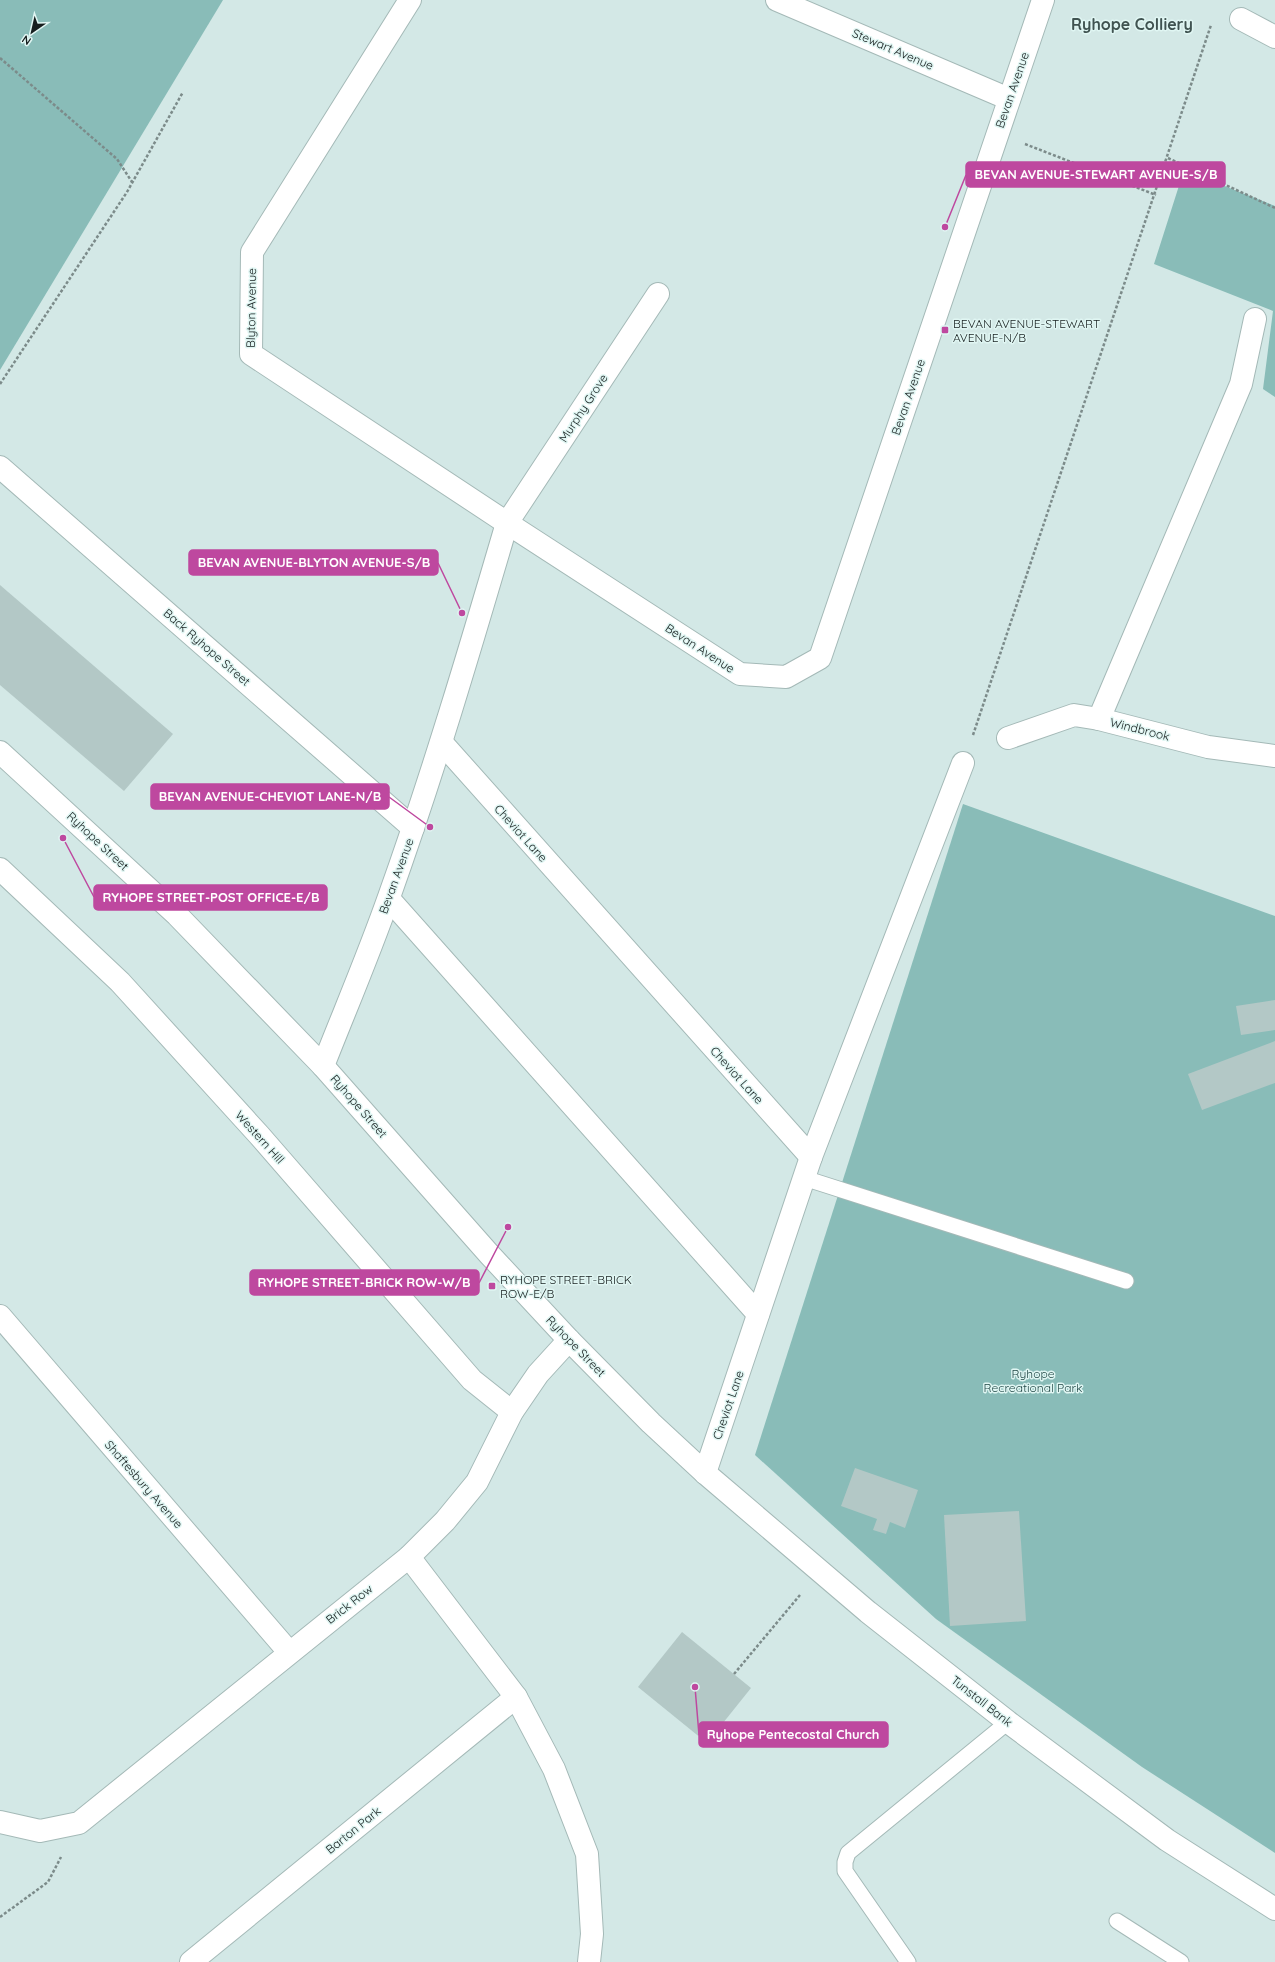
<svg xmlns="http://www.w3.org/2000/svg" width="1275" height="1962" font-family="Quicksand,sans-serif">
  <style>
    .green { fill: #89bcb8 }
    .building { fill: #b3c8c6 }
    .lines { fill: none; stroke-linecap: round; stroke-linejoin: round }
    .service-casing { stroke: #a4b9b7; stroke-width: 17 }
    .minor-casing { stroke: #a4b9b7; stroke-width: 24 }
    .secondary-casing { stroke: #a4b9b7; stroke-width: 24 }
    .path { stroke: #7c8b8a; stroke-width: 2.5; stroke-dasharray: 3 2; stroke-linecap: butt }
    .service { stroke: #fff; stroke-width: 15 }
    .minor { stroke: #fff; stroke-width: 22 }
    .secondary { stroke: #fff; stroke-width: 22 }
    .poi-dot { fill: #be489f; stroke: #e0f6f3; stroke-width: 1.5 }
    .labels { text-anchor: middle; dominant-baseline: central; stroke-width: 3; stroke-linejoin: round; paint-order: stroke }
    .street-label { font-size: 12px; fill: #161e1e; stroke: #e0f6f3 }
    .poi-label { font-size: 12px; fill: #161e1e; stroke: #e0f6f3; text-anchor: start }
    .park-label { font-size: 12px; fill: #234a48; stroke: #e0f6f3 }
    .district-label { font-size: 16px; font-weight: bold; fill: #405351; stroke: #e0f6f3 }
    .leader { fill: none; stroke: #be489f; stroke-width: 1.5 }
    .callout-dot { fill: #be489f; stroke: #e0f6f3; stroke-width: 1.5 }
    .callout { fill: #be489f; stroke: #be489f; stroke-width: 1.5 }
    .callout-label { font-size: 13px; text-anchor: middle; font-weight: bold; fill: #fff }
  </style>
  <rect width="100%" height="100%" fill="#d3e8e6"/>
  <g class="green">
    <path d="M 0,0 L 223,0 L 0,370 Z"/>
    <path d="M 1184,170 L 1275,206 L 1275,397 L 1263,389 L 1273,311 L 1154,264 Z"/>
    <path d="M 963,804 L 1275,916 L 1275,1853 L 1142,1767 L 936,1619 L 755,1455 Z"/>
  </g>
  <g class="building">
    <path d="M 0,585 L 173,734 L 124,791 L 0,685 Z"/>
    <path d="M 1275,1000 L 1275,1030 L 1241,1035 L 1236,1006 Z"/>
    <path d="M 1275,1041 L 1275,1083 L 1202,1110 L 1188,1074 Z"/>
    <path d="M 855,1468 L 918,1490 L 905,1528 L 890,1522 L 886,1534 L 873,1530 L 877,1519 L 841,1506 Z"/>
    <path d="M 1019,1511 L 1026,1621 L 950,1626 L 944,1515 Z"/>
    <path d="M 682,1632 L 751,1688 L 707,1743 L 638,1687 Z"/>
  </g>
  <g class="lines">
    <g class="service-casing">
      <g id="service">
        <path d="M 804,1178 L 1126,1281"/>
        <path d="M 1117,1921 L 1181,1962"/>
        <path d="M 908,1962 L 845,1871 L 845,1862 L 848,1853 L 1008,1722"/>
      </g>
    </g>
    <g class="minor-casing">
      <g id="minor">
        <path d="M 410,0 L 252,252 L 251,354 L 507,523 L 658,294"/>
        <path d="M 777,0 L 1009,99"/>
        <path d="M 1241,19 L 1275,37"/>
        <path d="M 0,467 L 413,828"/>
        <path d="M 1099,719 L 1241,384 L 1255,319"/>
        <path d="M 1008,738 L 1074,715 L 1099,719 L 1208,747 L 1275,756"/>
        <path d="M 442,743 L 811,1157"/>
        <path d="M 0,869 L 120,982 L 259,1135 L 472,1380 L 512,1412"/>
        <path d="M 389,899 L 758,1314"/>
        <path d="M 323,1066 C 345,1010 369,954 389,897 C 433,774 470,649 507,523 L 740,674 L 786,677 L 820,658 L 1043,0"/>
        <path d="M 0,1316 L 289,1652"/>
        <path d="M 705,1473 L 811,1157 L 963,763"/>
        <path d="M 409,1557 L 516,1697 L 554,1769 L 587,1854 L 592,1934 L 589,1962"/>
        <path d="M 0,1822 L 40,1831 L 79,1823 L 409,1557 L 445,1521 L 477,1482 L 512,1412 L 538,1374 L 569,1340"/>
        <path d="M 191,1962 L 516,1697"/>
      </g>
    </g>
    <g class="secondary-casing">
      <path id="secondary" d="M 0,752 L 177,915 L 323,1066 L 489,1254 L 569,1340 L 651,1423 L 705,1473 L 868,1612 L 1008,1722 L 1167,1840 L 1275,1909"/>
    </g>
    <g class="path">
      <path d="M 0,58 L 117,159 L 132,182"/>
      <path d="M 1025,144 L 1156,195"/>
      <path d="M 1168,158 L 1275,208"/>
      <path d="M 0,384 L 127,192 L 183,92"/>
      <path d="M 973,735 L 1211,25"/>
      <path d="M 734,1674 L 800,1595"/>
      <path d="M 0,1917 L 48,1882 L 61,1857"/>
    </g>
    <use href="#service" class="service"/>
    <use href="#minor" class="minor"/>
    <use href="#secondary" class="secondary"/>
  </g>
  <g class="poi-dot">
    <rect x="941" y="326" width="8" height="8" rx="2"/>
    <rect x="488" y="1282" width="8" height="8" rx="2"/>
  </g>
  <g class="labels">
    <g class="street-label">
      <text transform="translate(893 49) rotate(23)">Stewart Avenue</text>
      <text transform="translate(1012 90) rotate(-71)">Bevan Avenue</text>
      <text transform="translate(251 308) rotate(-89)">Blyton Avenue</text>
      <text transform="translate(908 397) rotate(-71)">Bevan Avenue</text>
      <text transform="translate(583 408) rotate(-57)">Murphy Grove</text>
      <text transform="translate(207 647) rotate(41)">Back Ryhope Street</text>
      <text transform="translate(700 648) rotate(33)">Bevan Avenue</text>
      <text transform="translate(1140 729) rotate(14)">Windbrook</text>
      <text transform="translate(521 833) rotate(48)">Cheviot Lane</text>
      <text transform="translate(98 841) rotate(43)">Ryhope Street</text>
      <text transform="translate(396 876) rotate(-70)">Bevan Avenue</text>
      <text transform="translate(737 1075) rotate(48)">Cheviot Lane</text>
      <text transform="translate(359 1106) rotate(49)">Ryhope Street</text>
      <text transform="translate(260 1137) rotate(48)">Western Hill</text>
      <text transform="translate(576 1346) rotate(46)">Ryhope Street</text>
      <text transform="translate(728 1405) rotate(-71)">Cheviot Lane</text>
      <text transform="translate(144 1484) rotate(49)">Shaftesbury Avenue</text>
      <text transform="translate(349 1604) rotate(-38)">Brick Row</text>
      <text transform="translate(982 1701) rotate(38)">Tunstall Bank</text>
      <text transform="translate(353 1830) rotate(-39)">Barton Park</text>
    </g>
    <g class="poi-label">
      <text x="953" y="323">BEVAN AVENUE-STEWART<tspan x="953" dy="14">AVENUE-N/B</tspan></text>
      <text x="500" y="1279">RYHOPE STREET-BRICK<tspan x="500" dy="14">ROW-E/B</tspan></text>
    </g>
    <g class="park-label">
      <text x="1033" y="1373">Ryhope<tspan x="1033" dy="14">Recreational Park</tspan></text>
    </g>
    <g class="district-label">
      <text x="1132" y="24">Ryhope Colliery</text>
    </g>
  </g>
  <path class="leader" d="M945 227L966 175M462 613L438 563M430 827L389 797M63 838L94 897M508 1227L479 1283M695 1687L699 1735"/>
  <g class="callout-dot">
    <circle cx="945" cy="227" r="4"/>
    <circle cx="462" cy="613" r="4"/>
    <circle cx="430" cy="827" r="4"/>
    <circle cx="63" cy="838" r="4"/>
    <circle cx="508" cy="1227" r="4"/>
    <circle cx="695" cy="1687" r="4"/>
  </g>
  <g class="callout">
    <rect x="966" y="162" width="259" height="25" rx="4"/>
    <rect x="189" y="550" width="249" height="25" rx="4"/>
    <rect x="151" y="784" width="238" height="25" rx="4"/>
    <rect x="94" y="885" width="233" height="25" rx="4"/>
    <rect x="250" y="1270" width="229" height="25" rx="4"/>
    <rect x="699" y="1722" width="189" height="25" rx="4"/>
  </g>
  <g class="callout-label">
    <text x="1096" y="179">BEVAN AVENUE-STEWART AVENUE-S/B</text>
    <text x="314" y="567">BEVAN AVENUE-BLYTON AVENUE-S/B</text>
    <text x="270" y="801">BEVAN AVENUE-CHEVIOT LANE-N/B</text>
    <text x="211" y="902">RYHOPE STREET-POST OFFICE-E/B</text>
    <text x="364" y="1287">RYHOPE STREET-BRICK ROW-W/B</text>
    <text x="793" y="1739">Ryhope Pentecostal Church</text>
  </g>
  <g transform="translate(32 32) rotate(214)" stroke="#e0f6f3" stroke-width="3" paint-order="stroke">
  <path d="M0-3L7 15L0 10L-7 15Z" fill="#161e1e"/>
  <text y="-6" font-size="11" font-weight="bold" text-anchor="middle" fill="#161e1e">N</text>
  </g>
</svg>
